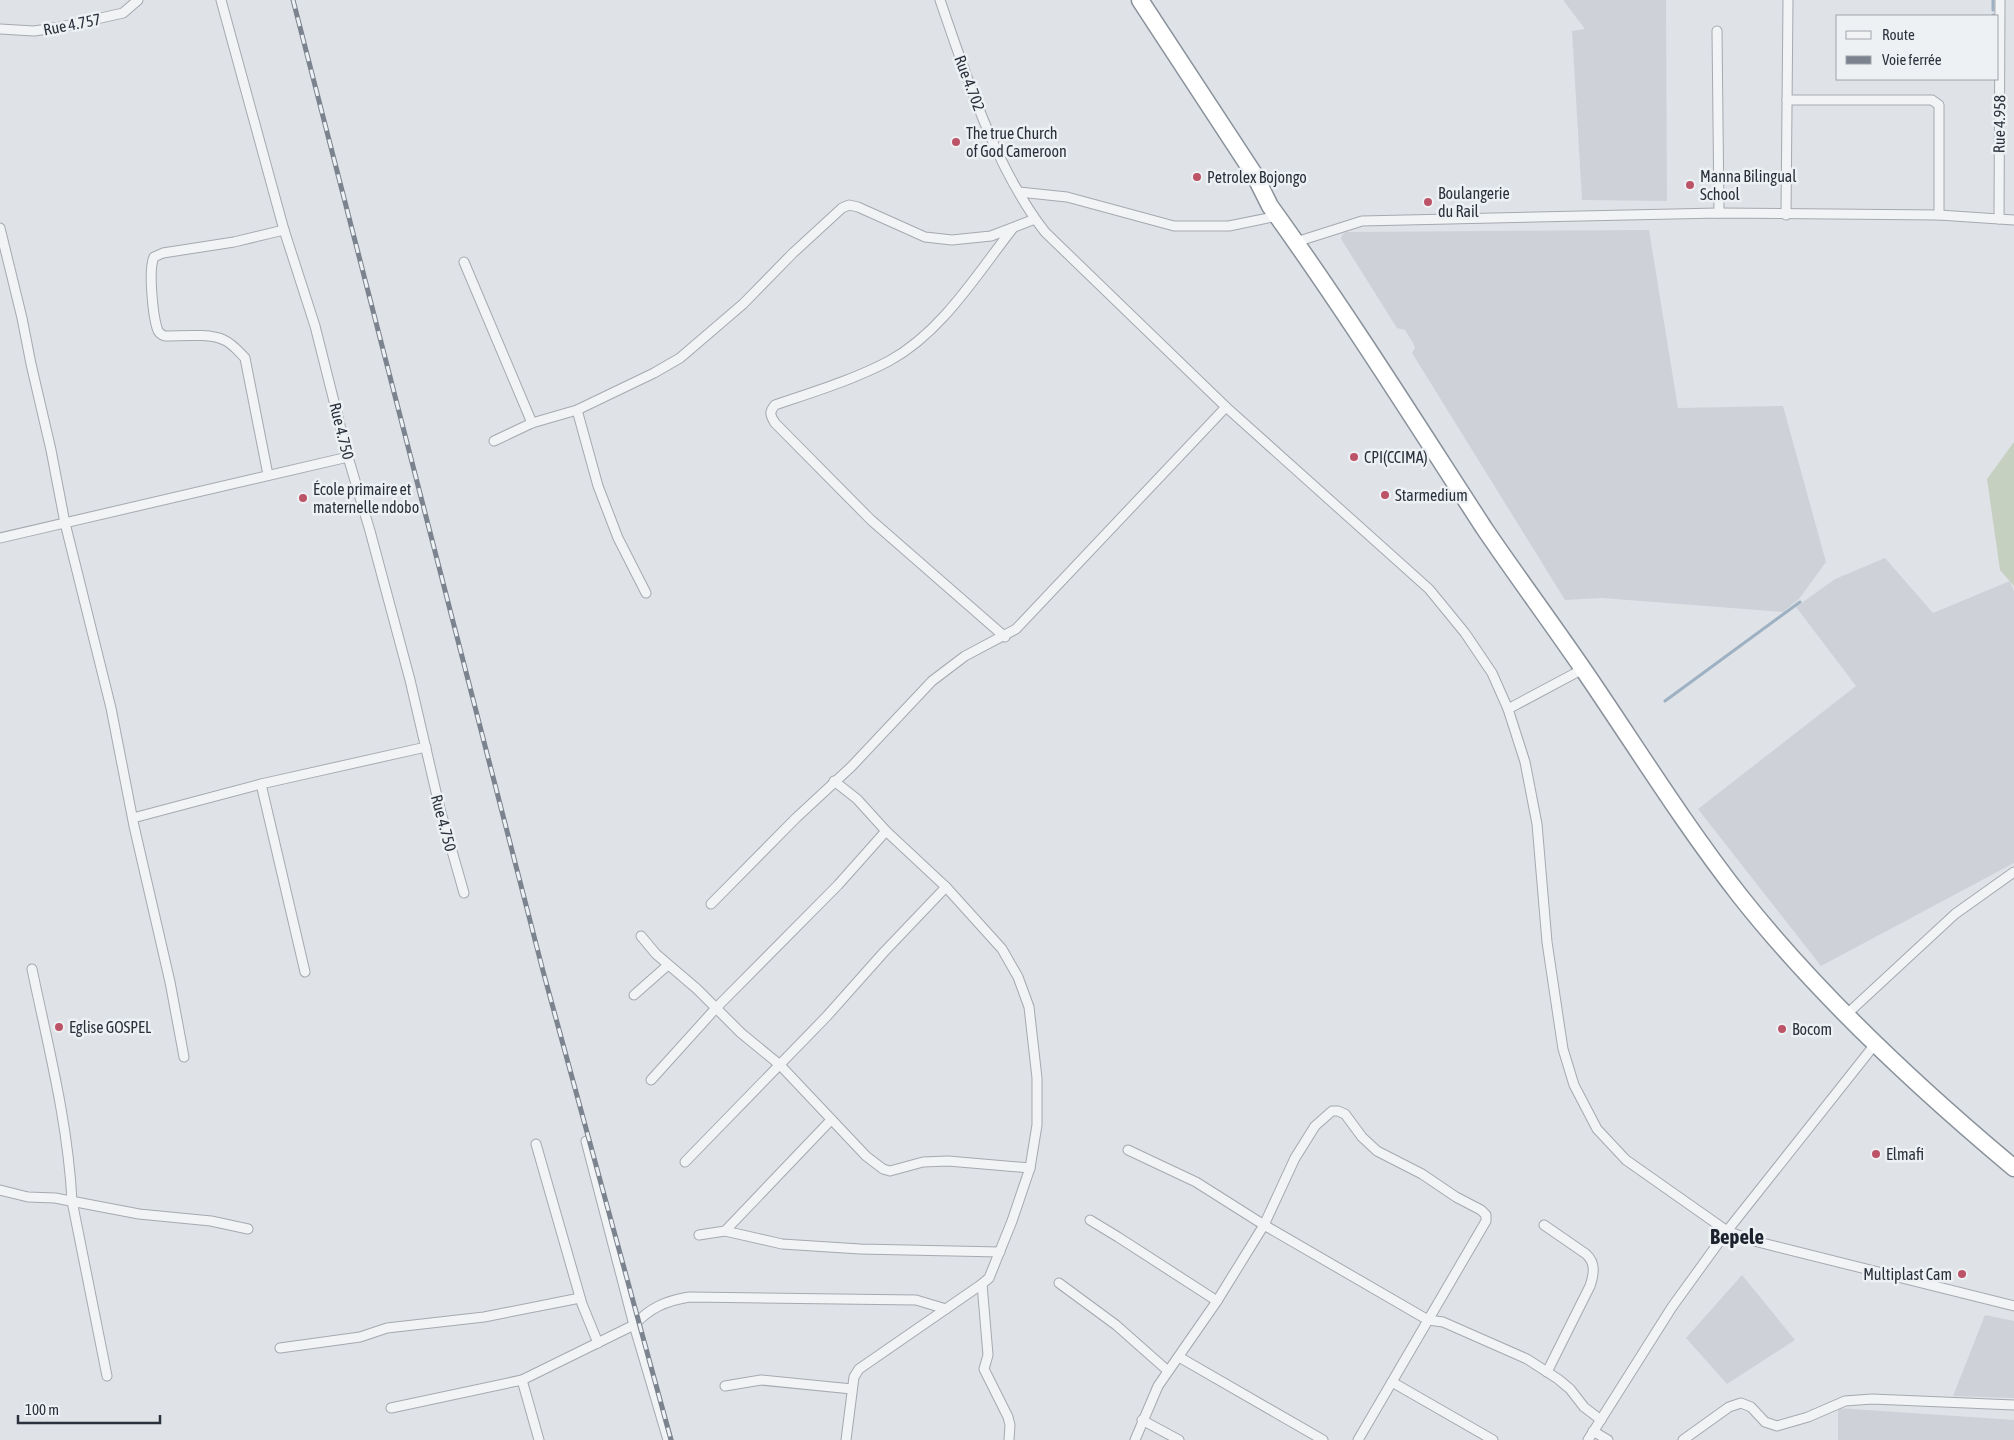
<svg xmlns="http://www.w3.org/2000/svg" width="2014" height="1440" font-family="'Asap Condensed',sans-serif">
  <style>
    .built { fill: #ced2d8 }
    .green { fill: #c6d0c1 }
    .lines { fill: none; stroke-linecap: round; stroke-linejoin: round }
    .stream { stroke: #9eb1c3; stroke-width: 3 }
    .street-casing { stroke: #a5a9b0; stroke-width: 11 }
    .highway-casing { stroke: #89919b; stroke-width: 19 }
    .street { stroke: #f1f3f5; stroke-width: 9 }
    .highway { stroke: #fff; stroke-width: 16 }
    .rail-casing { stroke: #7b838e; stroke-width: 5 }
    .rail { stroke: #eef1f4; stroke-width: 3; stroke-dasharray: 9; stroke-linecap: butt }
    .poi-dot { fill: #bd5367; stroke: #eef1f4; stroke-width: 2 }
    .labels { text-anchor: middle; dominant-baseline: central; stroke-width: 5; stroke-linejoin: round; paint-order: stroke }
    .street-label { font-size: 16px; fill: #2a313c; stroke: #eef1f4 }
    .poi-label { font-size: 16px; fill: #2a313c; stroke: #eef1f4; text-anchor: start }
    .district-label { font-size: 21px; font-weight: bold; fill: #1c222d; stroke: #eef1f4 }
  </style>
  <rect width="100%" height="100%" fill="#dfe2e7"/>
  <g class="built">
    <path d="M 1563,0 L 1666,0 L 1667,201 L 1582,200 L 1572,31 L 1585,29 Z"/>
    <path d="M 1649,230 L 1678,408 L 1783,406 L 1826,562 L 1799,599 L 1783,612 L 1602,598 L 1565,600 L 1412,353 L 1415,348 L 1413,343 L 1405,330 L 1397,328 L 1341,239 L 1342,235 L 1346,232 Z"/>
    <path d="M 1885,558 L 1933,613 L 2010,581 L 2014,591 L 2014,863 L 1821,966 L 1698,809 L 1856,686 L 1796,607 L 1835,579 Z"/>
    <path d="M 1742,1275 L 1795,1340 L 1727,1384 L 1686,1338 Z"/>
    <path d="M 1985,1315 L 2014,1321 L 2014,1398 L 1953,1396 Z"/>
    <path d="M 1838,1408 L 2014,1420 L 2014,1440 L 1838,1440 Z"/>
  </g>
  <path class="green" d="M 2014,442 L 2014,586 L 2000,570 L 1987,479 Z"/>
  <g class="lines">
    <g class="stream">
      <path d="M 1993,0 L 1993,10"/>
      <path d="M 1993,16 L 1993,15"/>
      <path d="M 1665,701 L 1800,602"/>
    </g>
    <g class="street-casing">
      <g id="street">
        <path d="M 221,0 L 284,230 L 315,326 L 348,457 L 370,531 L 410,680 L 440,809 L 464,893"/>
        <path d="M 940,0 C 966,75 995,168 1045,232 L 1226,407 L 1429,589 L 1465,633 L 1492,673 L 1508,709 L 1525,762 L 1537,824 L 1547,942 L 1558,1016 L 1563,1049 L 1574,1085 L 1597,1129 L 1626,1160 L 1727,1231 L 1754,1241 L 2014,1306"/>
        <path d="M 0,29 L 34,31 L 61,27 L 123,13 L 138,0"/>
        <path d="M 1717,31 L 1719,213"/>
        <path d="M 1787,100 L 1932,100 L 1939,105 L 1939,215"/>
        <path d="M 1019,192 L 1067,197 L 1174,226 L 1229,226 L 1278,216"/>
        <path d="M 1786,215 L 1788,0"/>
        <path d="M 1999,219 L 2000,0"/>
        <path d="M 0,228 L 22,318 L 31,364 L 51,450 L 65,523 L 111,708 L 134,826 L 170,982 L 184,1057"/>
        <path d="M 1296,242 L 1362,221 L 1719,213 L 1939,215 L 2014,220"/>
        <path d="M 464,262 L 532,423"/>
        <path d="M 577,410 L 598,486 L 618,538 L 646,593"/>
        <path d="M 494,441 L 532,423 L 577,410 L 654,373 L 680,358 L 743,304 L 793,253 L 842,208 L 849,205 L 858,207 L 925,237 L 952,240 L 991,236 L 1035,219"/>
        <path d="M 268,475 L 245,358 C 239,352 233,344 224,340 C 210,333 181,336 165,336 C 161,335 158,332 157,328 C 153,315 148,269 154,257 L 163,253 L 234,242 L 284,230"/>
        <path d="M 0,538 L 348,457"/>
        <path d="M 1005,637 L 871,520 L 775,423 C 770,415 769,412 775,405 C 813,392 853,380 889,361 C 942,332 977,274 1013,228"/>
        <path d="M 1508,709 L 1583,669"/>
        <path d="M 834,781 L 857,799 L 886,831 L 946,887 L 1002,949 L 1018,977 L 1029,1007 L 1037,1078 L 1037,1125 L 1030,1168 L 1012,1221 L 989,1278 L 982,1284 L 859,1369 L 854,1377 L 846,1440"/>
        <path d="M 261,784 L 426,747"/>
        <path d="M 133,818 L 261,784 L 305,972"/>
        <path d="M 711,904 L 796,818 L 851,767 L 932,681 L 965,656 L 1016,629 L 1226,407"/>
        <path d="M 641,936 L 656,954 L 697,989 L 741,1033 L 780,1065 L 866,1156 L 883,1169 L 890,1171 L 923,1162 L 948,1161 L 1030,1168"/>
        <path d="M 32,969 C 48,1046 68,1122 72,1201 L 107,1376"/>
        <path d="M 634,995 L 668,965"/>
        <path d="M 1847,1014 L 1955,914 L 2014,872"/>
        <path d="M 651,1080 L 716,1008 L 838,885 L 886,831"/>
        <path d="M 586,1141 L 634,1325 L 668,1440"/>
        <path d="M 536,1144 L 582,1304 L 598,1343"/>
        <path d="M 1128,1150 L 1196,1182 L 1264,1225 L 1428,1320 L 1443,1322 L 1527,1359 L 1558,1379 L 1570,1389 L 1584,1407 L 1601,1420"/>
        <path d="M 685,1162 L 827,1016 L 884,952 L 946,887"/>
        <path d="M 0,1190 L 28,1197 L 55,1198 L 139,1214 L 211,1221 L 248,1229"/>
        <path d="M 1090,1220 L 1118,1237 L 1217,1301"/>
        <path d="M 1544,1225 L 1586,1254 C 1596,1263 1594,1274 1590,1286 L 1547,1372"/>
        <path d="M 725,1231 L 782,1244 L 860,1249 L 1000,1252"/>
        <path d="M 699,1235 L 725,1231 L 831,1120"/>
        <path d="M 1059,1283 L 1116,1325 L 1168,1371"/>
        <path d="M 982,1284 L 988,1355 L 984,1369 L 1008,1417 L 1010,1425 L 1009,1440"/>
        <path d="M 280,1348 L 360,1337 L 387,1328 L 484,1317 L 580,1298"/>
        <path d="M 1179,1357 L 1323,1440"/>
        <path d="M 522,1380 L 539,1440"/>
        <path d="M 1392,1382 L 1493,1440"/>
        <path d="M 725,1386 L 761,1380 L 852,1389"/>
        <path d="M 391,1408 L 522,1380 L 634,1325 C 650,1308 665,1301 689,1297 L 916,1300 L 946,1309"/>
        <path d="M 1142,1420 L 1179,1440"/>
        <path d="M 1593,1431 L 1608,1440"/>
        <path d="M 1135,1440 L 1158,1386 L 1217,1301 L 1264,1225 L 1295,1158 L 1315,1126 L 1332,1111 L 1338,1111 L 1345,1114 L 1362,1137 L 1377,1151 L 1422,1174 L 1456,1197 L 1481,1210 L 1486,1215 L 1486,1221 L 1358,1440"/>
        <path d="M 1588,1440 L 1672,1307 L 1727,1231 L 1876,1043"/>
        <path d="M 1683,1440 L 1729,1407 L 1741,1403 L 1751,1407 L 1765,1422 L 1777,1426 L 1808,1417 L 1845,1401 L 1872,1399 L 2014,1405"/>
      </g>
    </g>
    <g class="highway-casing">
      <path id="highway" d="M 1140,0 L 1254,174 L 1270,206 C 1345,310 1414,420 1484,528 C 1516,575 1550,621 1583,669 C 1635,745 1683,823 1740,896 C 1819,996 1916,1086 2014,1168"/>
    </g>
    <use href="#street" class="street"/>
    <use href="#highway" class="highway"/>
    <g class="rail-casing">
      <path id="rail" d="M 293,0 L 543,971 L 671,1440"/>
    </g>
    <use href="#rail" class="rail"/>
  </g>
  <g class="poi-dot">
    <circle cx="956" cy="142" r="5"/>
    <circle cx="1197" cy="177" r="5"/>
    <circle cx="1690" cy="185" r="5"/>
    <circle cx="1428" cy="202" r="5"/>
    <circle cx="1354" cy="457" r="5"/>
    <circle cx="1385" cy="495" r="5"/>
    <circle cx="303" cy="498" r="5"/>
    <circle cx="59" cy="1027" r="5"/>
    <circle cx="1782" cy="1029" r="5"/>
    <circle cx="1876" cy="1154" r="5"/>
    <circle cx="1962" cy="1274" r="5"/>
  </g>
  <g class="labels">
    <g class="street-label">
      <text transform="translate(72 24) rotate(-11)">Rue 4.757</text>
      <text transform="translate(970 83) rotate(69)">Rue 4.702</text>
      <text transform="translate(1999 124) rotate(-89)">Rue 4.958</text>
      <text transform="translate(342 431) rotate(76)">Rue 4.750</text>
      <text transform="translate(444 823) rotate(75)">Rue 4.750</text>
    </g>
    <g class="poi-label">
      <text x="966" y="133">The true Church<tspan x="966" dy="18">of God Cameroon</tspan></text>
      <text x="1700" y="176">Manna Bilingual<tspan x="1700" dy="18">School</tspan></text>
      <text x="1207" y="177">Petrolex Bojongo</text>
      <text x="1438" y="193">Boulangerie<tspan x="1438" dy="18">du Rail</tspan></text>
      <text x="1364" y="457">CPI(CCIMA)</text>
      <text x="313" y="489">École primaire et<tspan x="313" dy="18">maternelle ndobo</tspan></text>
      <text x="1395" y="495">Starmedium</text>
      <text x="69" y="1027">Eglise GOSPEL</text>
      <text x="1792" y="1029">Bocom</text>
      <text x="1886" y="1154">Elmafi</text>
      <text x="1952" y="1274" text-anchor="end">Multiplast Cam</text>
    </g>
    <g class="district-label">
      <text x="1737" y="1236">Bepele</text>
    </g>
  </g>
  <rect x="1836" y="15" width="162" height="65" fill="#eef1f4" stroke="#a0a4aa"/>
  <rect x="1846" y="31" width="25" height="8" fill="#f1f3f5" stroke="#a0a4aa"/>
  <text x="1882" y="40" font-size="15" fill="#2a313c">Route</text>
  <rect x="1846" y="56" width="25" height="8" fill="#7b838e" stroke="#a0a4aa"/>
  <text x="1882" y="65" font-size="15" fill="#2a313c">Voie ferrée</text>
  <path d="M18 1415v8h142v-8" fill="none" stroke="#2a313c" stroke-width="2.5"/>
  <text x="25" y="1415" font-size="15" fill="#2a313c" stroke="#eef1f4" stroke-width="4" paint-order="stroke">100 m</text>
</svg>
